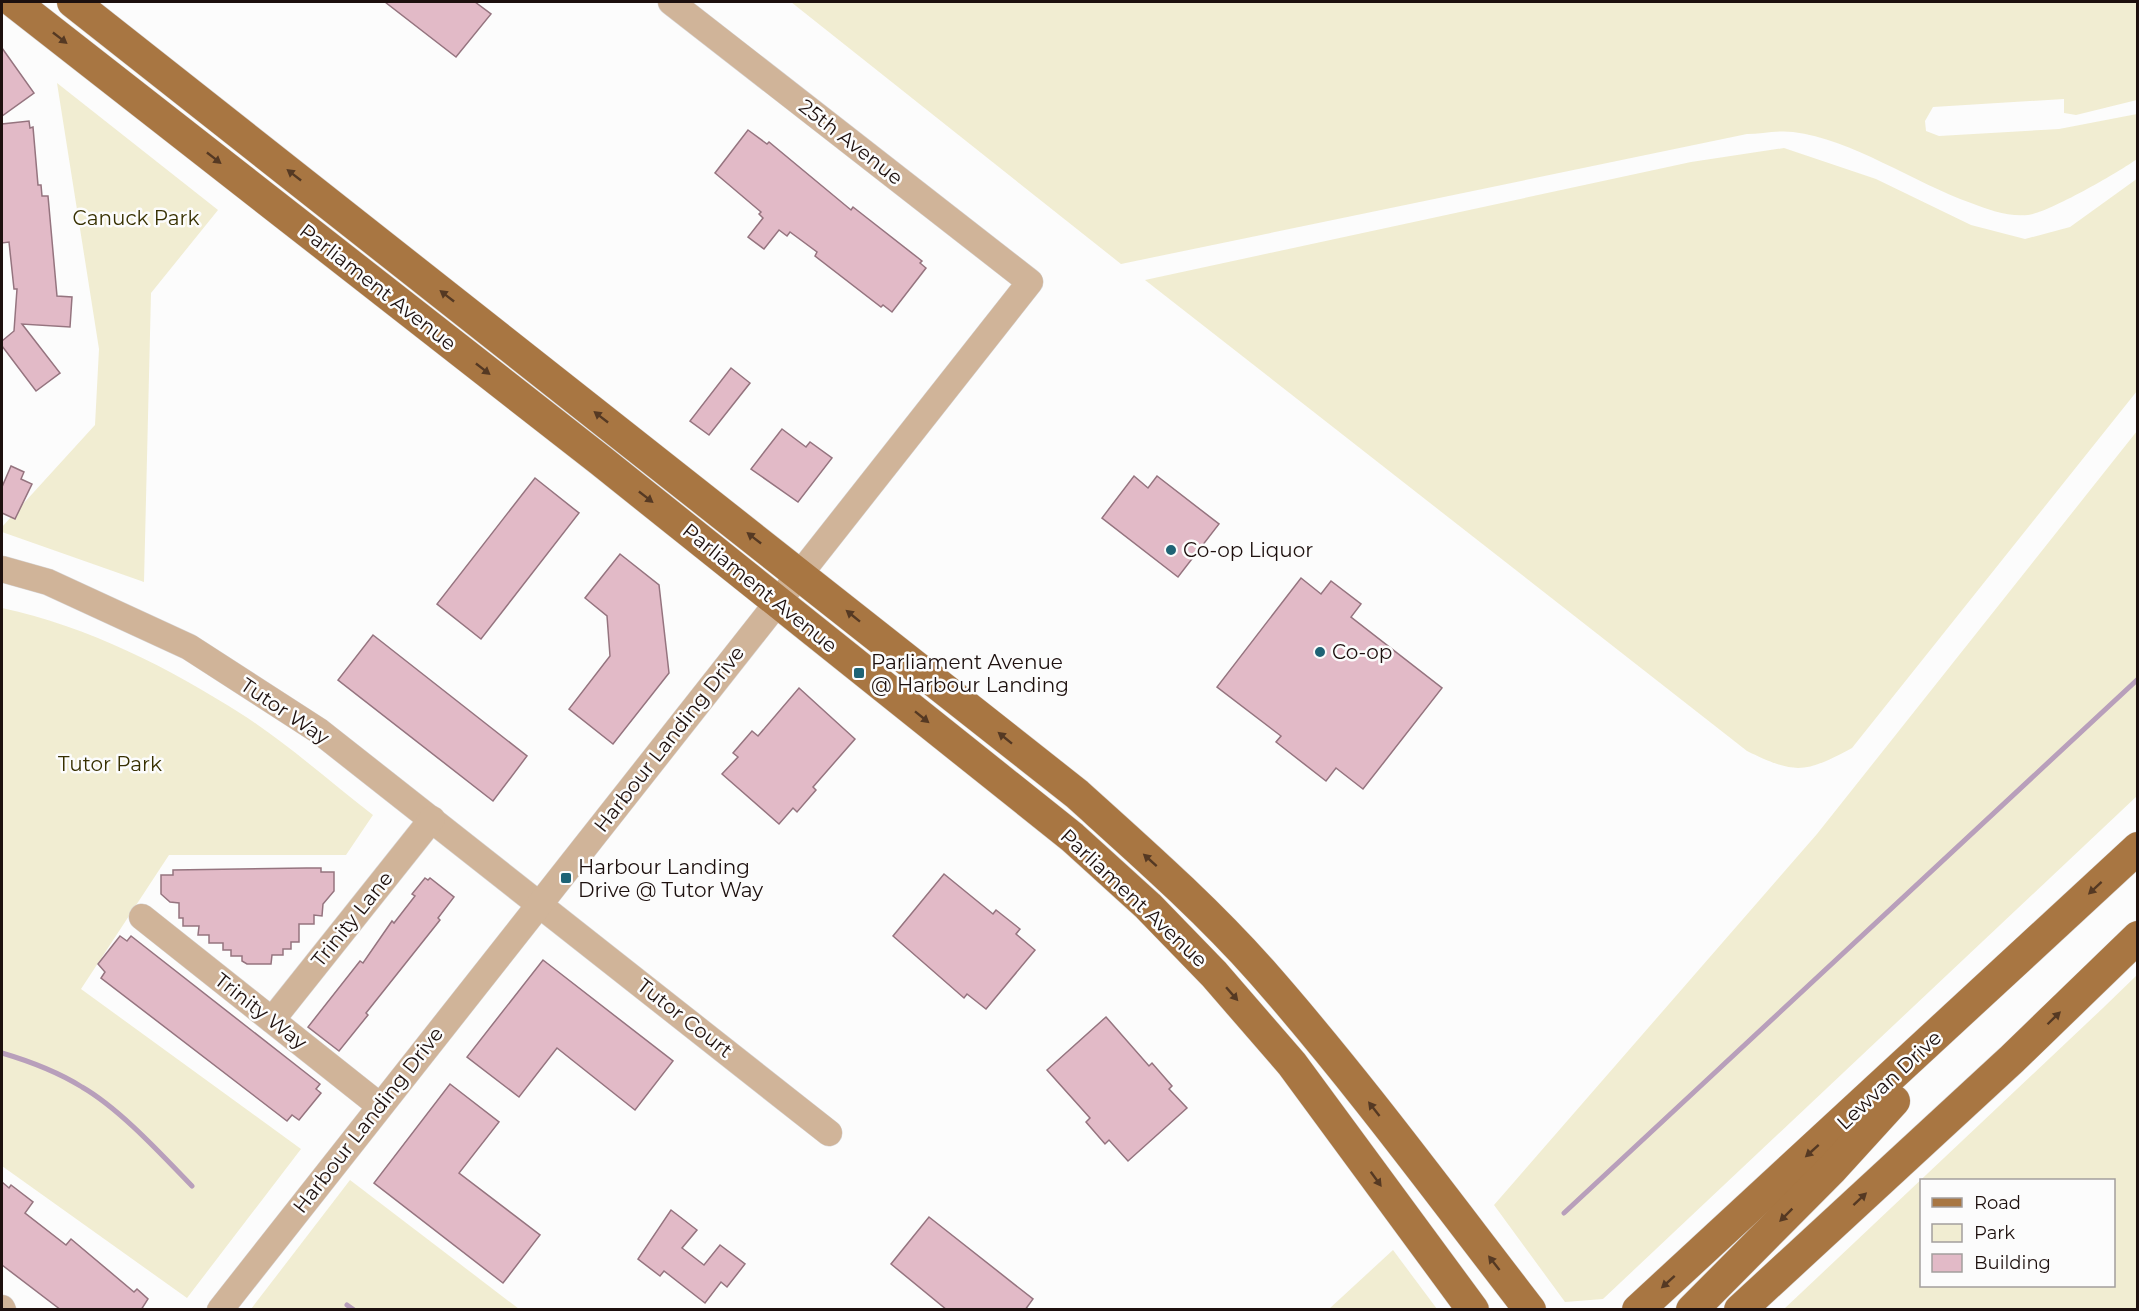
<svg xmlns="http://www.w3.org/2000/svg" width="2139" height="1311" font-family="Montserrat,sans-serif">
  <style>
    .green { fill: #f1edd2; fill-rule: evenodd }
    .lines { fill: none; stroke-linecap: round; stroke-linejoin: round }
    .stream { stroke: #b89fbb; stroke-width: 5 }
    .building { fill: #e2bac7; stroke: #95747f; stroke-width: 1.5 }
    .minor-casing { stroke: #d8d6d6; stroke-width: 27 }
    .major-casing { stroke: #d8d6d6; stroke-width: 33 }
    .minor { stroke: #d0b499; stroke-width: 26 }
    .major { stroke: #a87642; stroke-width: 32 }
    .oneway { fill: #553923 }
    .poi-dot { fill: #1e6375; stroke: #fcfcfc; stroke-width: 2 }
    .labels { text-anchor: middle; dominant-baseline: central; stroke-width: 5; stroke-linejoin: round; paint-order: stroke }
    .street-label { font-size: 20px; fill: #1d100e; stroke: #fcfcfc }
    .park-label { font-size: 20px; fill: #373001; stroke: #fcfcfc }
    .poi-label { font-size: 20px; fill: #1d100e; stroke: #fcfcfc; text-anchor: start }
  </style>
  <rect width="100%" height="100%" fill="#fcfcfc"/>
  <g class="green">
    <path d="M 791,2 L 2137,2 L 2137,100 L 2076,115 L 2064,113 L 2064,99 L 1933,107 L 1925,121 L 1926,131 L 1939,136 L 2059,129 L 2137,114 L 2137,159 C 2119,172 2048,213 2028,215 C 2008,217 1989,210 1971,203 C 1914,183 1852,139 1793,132 C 1778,130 1761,134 1747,134 L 1121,264 Z"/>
    <path d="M 57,83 L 218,210 L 151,293 L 144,582 L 2,532 L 2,527 L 95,425 L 99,349 Z"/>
    <path d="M 1784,148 L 1876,179 L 1971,225 L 2025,239 L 2070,227 L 2138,178 L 2137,391 L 1852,748 C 1805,773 1796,775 1747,751 L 1145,280 L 1691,162 Z"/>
    <path d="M 2137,431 L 2137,796 L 1603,1299 L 1565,1302 L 1494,1205 L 1817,834 Z"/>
    <path d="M 2,608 C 89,627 168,667 243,715 C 288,744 330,782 373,815 L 346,855 L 169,855 L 81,989 L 301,1149 L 187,1298 L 2,1166 Z"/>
    <path d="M 2137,975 L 2137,1309 L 1784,1309 L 2104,1007 ZM 2114,1180 L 2114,1286 L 1922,1286 L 1922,1180 Z"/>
    <path d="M 350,1180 L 519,1309 L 251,1309 Z"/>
    <path d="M 1393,1250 L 1437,1309 L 1329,1309 Z"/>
  </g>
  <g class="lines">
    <g class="stream">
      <path d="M 2,1053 C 29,1061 58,1072 82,1087 C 120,1109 161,1154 192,1186"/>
      <path d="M 1564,1213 L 2138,679"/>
      <path d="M 347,1305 L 354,1310"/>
    </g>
  </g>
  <g class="building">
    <path d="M 385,2 L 475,2 L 491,14 L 456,57 Z"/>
    <path d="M 2,48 L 34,93 L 2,116 Z"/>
    <path d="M 29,121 L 30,128 L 33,127 L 38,185 L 41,185 L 42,196 L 48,196 L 57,296 L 72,297 L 70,327 L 22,324 L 60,373 L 36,391 L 2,346 L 2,341 L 14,331 L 17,289 L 14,289 L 9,242 L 2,243 L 2,124 Z"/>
    <path d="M 748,130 L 767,144 L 769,142 L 851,210 L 853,207 L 922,261 L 920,263 L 926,268 L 892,312 L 883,305 L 881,307 L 815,256 L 817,252 L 790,232 L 787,236 L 779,230 L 764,249 L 748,237 L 763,218 L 759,214 L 761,212 L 715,173 Z"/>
    <path d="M 731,368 L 750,383 L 709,435 L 690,421 Z"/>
    <path d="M 782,429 L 806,447 L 810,442 L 832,458 L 798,502 L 751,469 Z"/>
    <path d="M 11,466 L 24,472 L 21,479 L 32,484 L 15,519 L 2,513 L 2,487 Z"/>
    <path d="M 1134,476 L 1148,488 L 1157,476 L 1219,524 L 1178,577 L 1102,518 Z"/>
    <path d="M 535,478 L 579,513 L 481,639 L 437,604 Z"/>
    <path d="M 620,554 L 659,585 L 669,673 L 613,744 L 569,709 L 610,656 L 607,616 L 585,598 Z"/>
    <path d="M 1301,578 L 1321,594 L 1331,581 L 1361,604 L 1351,617 L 1442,688 L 1363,789 L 1336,768 L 1326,781 L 1276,742 L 1281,736 L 1217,687 Z"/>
    <path d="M 373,635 L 527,756 L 493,801 L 338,680 Z"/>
    <path d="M 799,688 L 855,739 L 813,787 L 816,790 L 797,812 L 793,808 L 779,824 L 722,774 L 738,757 L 733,753 L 752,731 L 758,736 Z"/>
    <path d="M 307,868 L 321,868 L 321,872 L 334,872 L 334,891 L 323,904 L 322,916 L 314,915 L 314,924 L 299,924 L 299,942 L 291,942 L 291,949 L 283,949 L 283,955 L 272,955 L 271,964 L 247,964 L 242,961 L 242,956 L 231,956 L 231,950 L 223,950 L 223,943 L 209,943 L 209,935 L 198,935 L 199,926 L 183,926 L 183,918 L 179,918 L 179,903 L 170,902 L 161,894 L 161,875 L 173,875 L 173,870 Z"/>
    <path d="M 944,874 L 993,914 L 996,910 L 1020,929 L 1016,934 L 1035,950 L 986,1009 L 967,994 L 964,998 L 893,936 Z"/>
    <path d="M 425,878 L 428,880 L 430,878 L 454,897 L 438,918 L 440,920 L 366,1013 L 368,1015 L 339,1051 L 308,1027 L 360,961 L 363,963 L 392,921 L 394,923 L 415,896 L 412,894 Z"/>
    <path d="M 120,936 L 127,941 L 131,936 L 320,1084 L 316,1089 L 321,1093 L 299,1120 L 292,1115 L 287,1121 L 101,978 L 105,972 L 98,964 Z"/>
    <path d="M 543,960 L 673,1061 L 635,1110 L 557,1048 L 519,1097 L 467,1057 Z"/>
    <path d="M 1106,1017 L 1149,1066 L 1152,1063 L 1172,1086 L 1169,1089 L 1187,1108 L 1128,1161 L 1109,1140 L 1105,1144 L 1086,1122 L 1090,1118 L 1047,1070 Z"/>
    <path d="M 450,1084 L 499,1122 L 459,1173 L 540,1235 L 503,1283 L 374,1183 Z"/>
    <path d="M 2,1182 L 9,1188 L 11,1185 L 33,1202 L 25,1213 L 66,1245 L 71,1239 L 134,1292 L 137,1289 L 148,1299 L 141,1310 L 61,1310 L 2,1265 Z"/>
    <path d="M 671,1210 L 697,1230 L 682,1248 L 704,1265 L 720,1245 L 745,1264 L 727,1287 L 721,1282 L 705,1303 L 664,1271 L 660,1276 L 638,1259 Z"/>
    <path d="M 929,1217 L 1033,1299 L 1025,1310 L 947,1310 L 891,1264 Z"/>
  </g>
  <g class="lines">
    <g class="minor-casing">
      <g id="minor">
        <path d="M 2,569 L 48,582 L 189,647 L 319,731 L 829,1133"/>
        <path d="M 142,917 L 380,1106"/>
        <path d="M 272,1020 L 432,819"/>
        <path d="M 2,1308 L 3,1310"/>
        <path d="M 220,1310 L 1030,282 L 671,2"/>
      </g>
    </g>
    <g class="major-casing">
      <g id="major">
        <path d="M 14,2 L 600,460 L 1072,837 L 1148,906 L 1214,974 L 1292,1064 L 1473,1310"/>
        <path d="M 73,2 L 1077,794 C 1140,851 1204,907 1261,971 C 1356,1079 1442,1196 1530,1310"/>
        <path d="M 1638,1310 L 2138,848"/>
        <path d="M 1692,1310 L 1832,1169 L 1894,1101"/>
        <path d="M 1740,1310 L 2012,1059 L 2138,937"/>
      </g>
    </g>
    <use href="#minor" class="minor"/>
    <use href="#major" class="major"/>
  </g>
  <defs><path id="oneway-solid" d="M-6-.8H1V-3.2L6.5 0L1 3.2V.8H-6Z" transform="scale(1.5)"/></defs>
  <g class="oneway">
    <use href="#oneway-solid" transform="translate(60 38) rotate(38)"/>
    <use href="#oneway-solid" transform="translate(214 158) rotate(38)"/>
    <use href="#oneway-solid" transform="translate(294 175) rotate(-142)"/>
    <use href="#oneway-solid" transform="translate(447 296) rotate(-142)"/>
    <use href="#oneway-solid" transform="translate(483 369) rotate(38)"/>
    <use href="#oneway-solid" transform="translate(601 417) rotate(-142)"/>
    <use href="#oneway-solid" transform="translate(646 497) rotate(38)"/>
    <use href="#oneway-solid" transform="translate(754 538) rotate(-142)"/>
    <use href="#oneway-solid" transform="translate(853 616) rotate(-141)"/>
    <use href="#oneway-solid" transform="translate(922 717) rotate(39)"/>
    <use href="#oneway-solid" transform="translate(1005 738) rotate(-141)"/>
    <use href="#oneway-solid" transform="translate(1150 860) rotate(-138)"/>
    <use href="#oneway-solid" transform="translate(2095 888) rotate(137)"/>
    <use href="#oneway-solid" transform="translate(1232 994) rotate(49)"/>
    <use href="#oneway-solid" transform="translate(2054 1018) rotate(-44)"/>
    <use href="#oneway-solid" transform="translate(1374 1109) rotate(-128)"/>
    <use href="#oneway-solid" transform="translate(1812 1151) rotate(138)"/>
    <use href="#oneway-solid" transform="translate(1376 1179) rotate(54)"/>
    <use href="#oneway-solid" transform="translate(1860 1199) rotate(-43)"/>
    <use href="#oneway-solid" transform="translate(1786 1215) rotate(135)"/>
    <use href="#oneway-solid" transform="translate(1494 1263) rotate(-128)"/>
    <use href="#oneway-solid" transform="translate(1668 1282) rotate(138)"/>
  </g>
  <g class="poi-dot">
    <circle cx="1171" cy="550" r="6"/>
    <circle cx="1320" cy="652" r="6"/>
    <rect x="853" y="667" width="12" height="12" rx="3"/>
    <rect x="560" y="872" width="12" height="12" rx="3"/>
  </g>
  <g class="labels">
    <g class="street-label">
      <text transform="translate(851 142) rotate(38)">25th Avenue</text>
      <text transform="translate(378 287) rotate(38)">Parliament Avenue</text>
      <text transform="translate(760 588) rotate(39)">Parliament Avenue</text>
      <text transform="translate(285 711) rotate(34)">Tutor Way</text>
      <text transform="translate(669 739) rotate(-52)">Harbour Landing Drive</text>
      <text transform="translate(1134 898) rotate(43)">Parliament Avenue</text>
      <text transform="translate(352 919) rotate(-51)">Trinity Lane</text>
      <text transform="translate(261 1011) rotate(38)">Trinity Way</text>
      <text transform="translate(685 1018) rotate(38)">Tutor Court</text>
      <text transform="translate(1889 1080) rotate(-43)">Lewvan Drive</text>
      <text transform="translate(368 1120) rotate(-52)">Harbour Landing Drive</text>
    </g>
    <g class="park-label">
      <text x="136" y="218">Canuck Park</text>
      <text x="110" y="764">Tutor Park</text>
    </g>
    <g class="poi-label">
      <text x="1183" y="550">Co-op Liquor</text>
      <text x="1332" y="652">Co-op</text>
      <text x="871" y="662">Parliament Avenue<tspan x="871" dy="23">@ Harbour Landing</tspan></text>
      <text x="578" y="867">Harbour Landing<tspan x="578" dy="23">Drive @ Tutor Way</tspan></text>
    </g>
  </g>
  <rect width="2139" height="1311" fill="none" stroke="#1d100e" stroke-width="6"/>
  <rect x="1920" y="1179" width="195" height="108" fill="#fcfcfc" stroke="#a39e9d" stroke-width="1.5"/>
  <rect x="1932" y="1198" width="30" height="9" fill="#a87642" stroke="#a39e9d" stroke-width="1.5"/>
  <text x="1974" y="1209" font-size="18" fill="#1d100e">Road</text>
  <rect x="1932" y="1224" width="30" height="18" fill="#f1edd2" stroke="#a39e9d" stroke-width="1.5"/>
  <text x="1974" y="1239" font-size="18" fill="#1d100e">Park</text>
  <rect x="1932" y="1254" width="30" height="18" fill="#e2bac7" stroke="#a39e9d" stroke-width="1.5"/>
  <text x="1974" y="1269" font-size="18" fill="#1d100e">Building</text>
</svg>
